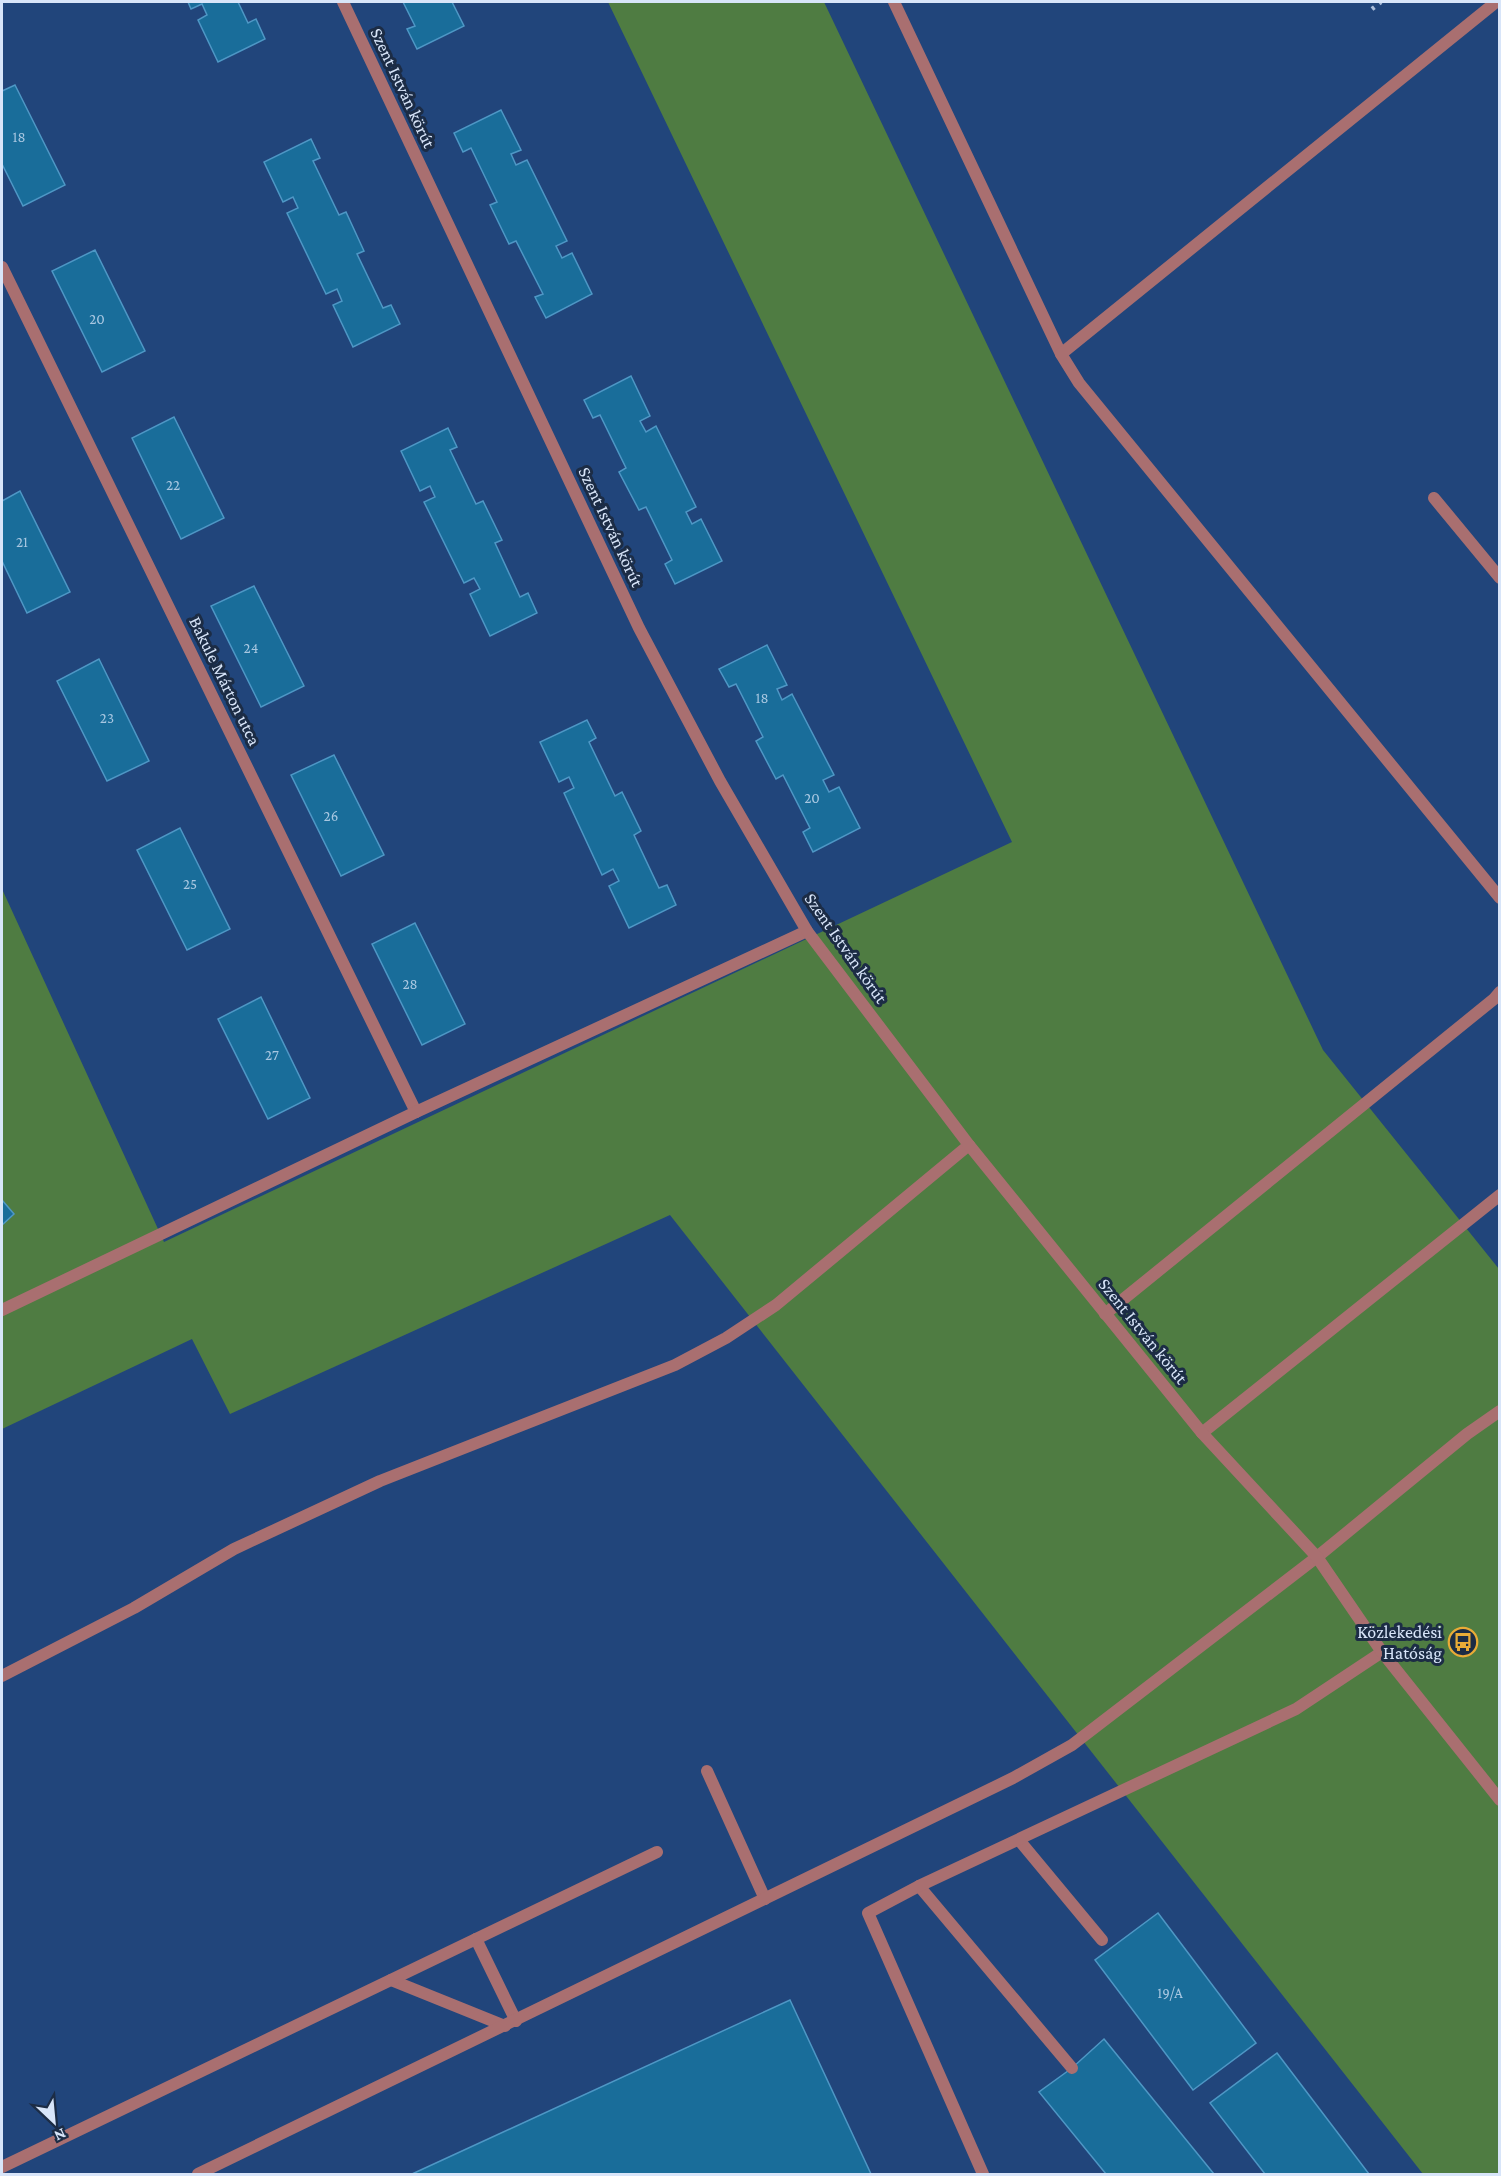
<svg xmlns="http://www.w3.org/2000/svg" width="1501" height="2176" font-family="'Crimson Pro',serif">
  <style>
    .green { fill: #4f7c42 }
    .building { fill: #196d9a; stroke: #4e97c5; stroke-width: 1.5 }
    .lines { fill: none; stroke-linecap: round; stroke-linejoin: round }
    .service { stroke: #a96f70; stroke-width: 12 }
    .minor { stroke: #a96f70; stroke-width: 12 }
    .tertiary { stroke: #a96f70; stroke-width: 12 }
    .rail { stroke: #abbeda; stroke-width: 4.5; stroke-dasharray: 3 6; stroke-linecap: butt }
    .labels { text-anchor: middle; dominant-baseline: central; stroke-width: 6; stroke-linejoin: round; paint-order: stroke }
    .number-label { font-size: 15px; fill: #a8c7e1 }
    .street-label { font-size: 18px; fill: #d8e5f9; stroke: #1c2c45 }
    .poi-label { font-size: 18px; fill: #d8e5f9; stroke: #1c2c45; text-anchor: end }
  </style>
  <rect width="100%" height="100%" fill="#21457b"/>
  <path class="green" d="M 608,2 L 824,2 L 1323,1050 L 1499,1269 L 1499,2174 L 1423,2174 L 670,1215 L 230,1414 L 192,1339 L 2,1429 L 2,889 L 164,1242 L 1012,842 Z"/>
  <g class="building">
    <path d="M 188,2 L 238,2 L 248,23 L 256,19 L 265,39 L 218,62 L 198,20 L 207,15 L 202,4 L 191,9 Z"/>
    <path d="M 403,2 L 452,2 L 464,26 L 417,49 L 407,29 L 415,26 Z"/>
    <path d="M 15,85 L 65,185 L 23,206 L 2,164 L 2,91 Z"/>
    <path d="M 501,110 L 521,150 L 511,154 L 516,165 L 527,160 L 567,241 L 556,246 L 562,258 L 572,253 L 592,294 L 546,318 L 535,297 L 543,294 L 516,241 L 509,244 L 490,205 L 497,202 L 471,148 L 463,152 L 454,133 Z"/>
    <path d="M 311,139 L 320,158 L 313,161 L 339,215 L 346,212 L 364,251 L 357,254 L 383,308 L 391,305 L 400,324 L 353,347 L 333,305 L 342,301 L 337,289 L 326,294 L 287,213 L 298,208 L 293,197 L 283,202 L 264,162 Z"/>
    <path d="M 95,250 L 145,351 L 102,372 L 52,271 Z"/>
    <path d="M 631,376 L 650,416 L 640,421 L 646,432 L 656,426 L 696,507 L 686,512 L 692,524 L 701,519 L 722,561 L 675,584 L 665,564 L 672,560 L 646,507 L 639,510 L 619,472 L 626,468 L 600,415 L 593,418 L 584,400 Z"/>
    <path d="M 174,417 L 224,518 L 181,539 L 132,438 Z"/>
    <path d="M 448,428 L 457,447 L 450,450 L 476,504 L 483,501 L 502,540 L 495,543 L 520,597 L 528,593 L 537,613 L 490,636 L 470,594 L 480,589 L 474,578 L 464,583 L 424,502 L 435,497 L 430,486 L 420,491 L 401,451 Z"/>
    <path d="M 20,491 L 70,592 L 27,613 L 2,561 L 2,501 Z"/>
    <path d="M 254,586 L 304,686 L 261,707 L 211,606 Z"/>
    <path d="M 767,645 L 787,685 L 777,689 L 782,700 L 792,694 L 834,775 L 823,780 L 829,792 L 839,787 L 860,828 L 813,852 L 803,832 L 810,828 L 783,775 L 776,779 L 756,741 L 763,737 L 736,684 L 729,687 L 719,669 Z"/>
    <path d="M 99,659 L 149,761 L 107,781 L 57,681 Z"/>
    <path d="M 587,720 L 596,738 L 589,742 L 615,796 L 622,792 L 641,831 L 634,835 L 659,888 L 667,885 L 676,905 L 629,928 L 609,886 L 619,881 L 613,869 L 602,875 L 564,793 L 574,788 L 569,777 L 559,782 L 540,742 Z"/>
    <path d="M 334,755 L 384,855 L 341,876 L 291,775 Z"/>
    <path d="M 180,828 L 230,929 L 187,950 L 137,850 Z"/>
    <path d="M 415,923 L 465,1024 L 422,1045 L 372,944 Z"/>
    <path d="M 261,997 L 310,1098 L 268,1119 L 218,1019 Z"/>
    <path d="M 2,1200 L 14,1214 L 2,1225 Z"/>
    <path d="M 1158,1913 L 1256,2043 L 1193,2090 L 1095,1960 Z"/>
    <path d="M 790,2000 L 871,2174 L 412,2174 Z"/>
    <path d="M 1104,2039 L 1214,2174 L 1106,2174 L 1039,2092 L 1072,2068 Z"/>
    <path d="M 1277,2053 L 1369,2174 L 1265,2174 L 1210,2103 Z"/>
  </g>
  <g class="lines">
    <g class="service">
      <path d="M 894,2 L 1061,354 L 1079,383 L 1500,898"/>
      <path d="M 1061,354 L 1496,2"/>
      <path d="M 1434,498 L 1500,578"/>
      <path d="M 1105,1314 L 1494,999 L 1500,992"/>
      <path d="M 1202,1433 L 1500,1195"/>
      <path d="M 2,1676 L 134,1608 L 234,1549 L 380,1481 L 675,1365 L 726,1338 L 776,1305 L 969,1145"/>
      <path d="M 707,1771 L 765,1899"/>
      <path d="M 1019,1840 L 1102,1940"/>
      <path d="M 919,1886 L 1072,2068"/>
      <path d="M 476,1939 L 516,2021"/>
      <path d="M 391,1980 L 505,2026"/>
      <path d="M 2,2167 L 657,1852"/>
      <path d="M 198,2174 L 1013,1778 L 1072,1745 L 1317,1557 L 1467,1434 L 1500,1411"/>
      <path d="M 983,2174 L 868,1913 L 919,1886 L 1296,1709 L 1382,1652"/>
    </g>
    <g class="minor">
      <path d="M 2,267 L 416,1112"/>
      <path d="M 2,1310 L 416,1112 L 807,931"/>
    </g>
    <path class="tertiary" d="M 343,2 L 639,628 L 720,781 L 807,931 L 969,1145 L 1202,1433 L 1317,1557 L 1382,1652 L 1500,1800"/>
    <path class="rail" d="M 1372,9 L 1381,2"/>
  </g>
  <defs>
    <g id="bus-ring" transform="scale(1.5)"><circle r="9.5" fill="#1c2c45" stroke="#e9ab37" stroke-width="1.5"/><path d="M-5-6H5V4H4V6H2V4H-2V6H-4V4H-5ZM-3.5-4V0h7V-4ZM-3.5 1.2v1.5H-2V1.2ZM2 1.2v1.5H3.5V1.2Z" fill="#e9ab37"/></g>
  </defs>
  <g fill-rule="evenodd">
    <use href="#bus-ring" x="1463" y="1642"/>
  </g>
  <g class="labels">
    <g class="number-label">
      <text x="19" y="137">18</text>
      <text x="97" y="319">20</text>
      <text x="173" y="485">22</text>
      <text x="22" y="542">21</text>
      <text x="251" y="648">24</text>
      <text x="762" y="698">18</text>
      <text x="107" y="718">23</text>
      <text x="812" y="798">20</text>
      <text x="331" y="816">26</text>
      <text x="190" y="884">25</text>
      <text x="410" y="984">28</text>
      <text x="272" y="1055">27</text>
      <text x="1170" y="1993">19/A</text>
    </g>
    <g class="street-label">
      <text transform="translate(403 88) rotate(65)">Szent István körút</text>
      <text transform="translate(611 527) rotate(65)">Szent István körút</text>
      <text transform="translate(225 681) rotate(64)">Bakule Márton utca</text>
      <text transform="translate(846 948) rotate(55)">Szent István körút</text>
      <text transform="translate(1143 1331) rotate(51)">Szent István körút</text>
    </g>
    <g class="poi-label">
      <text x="1442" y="1632">Közlekedési<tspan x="1442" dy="21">Hatóság</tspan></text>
    </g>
  </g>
  <rect width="1501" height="2176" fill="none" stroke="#d8e5f9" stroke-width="6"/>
  <g transform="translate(54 2122) rotate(154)" stroke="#1c2c45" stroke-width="4.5" paint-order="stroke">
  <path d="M0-4.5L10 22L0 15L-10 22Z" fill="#d8e5f9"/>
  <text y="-9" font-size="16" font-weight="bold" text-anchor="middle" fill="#d8e5f9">N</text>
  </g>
</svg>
